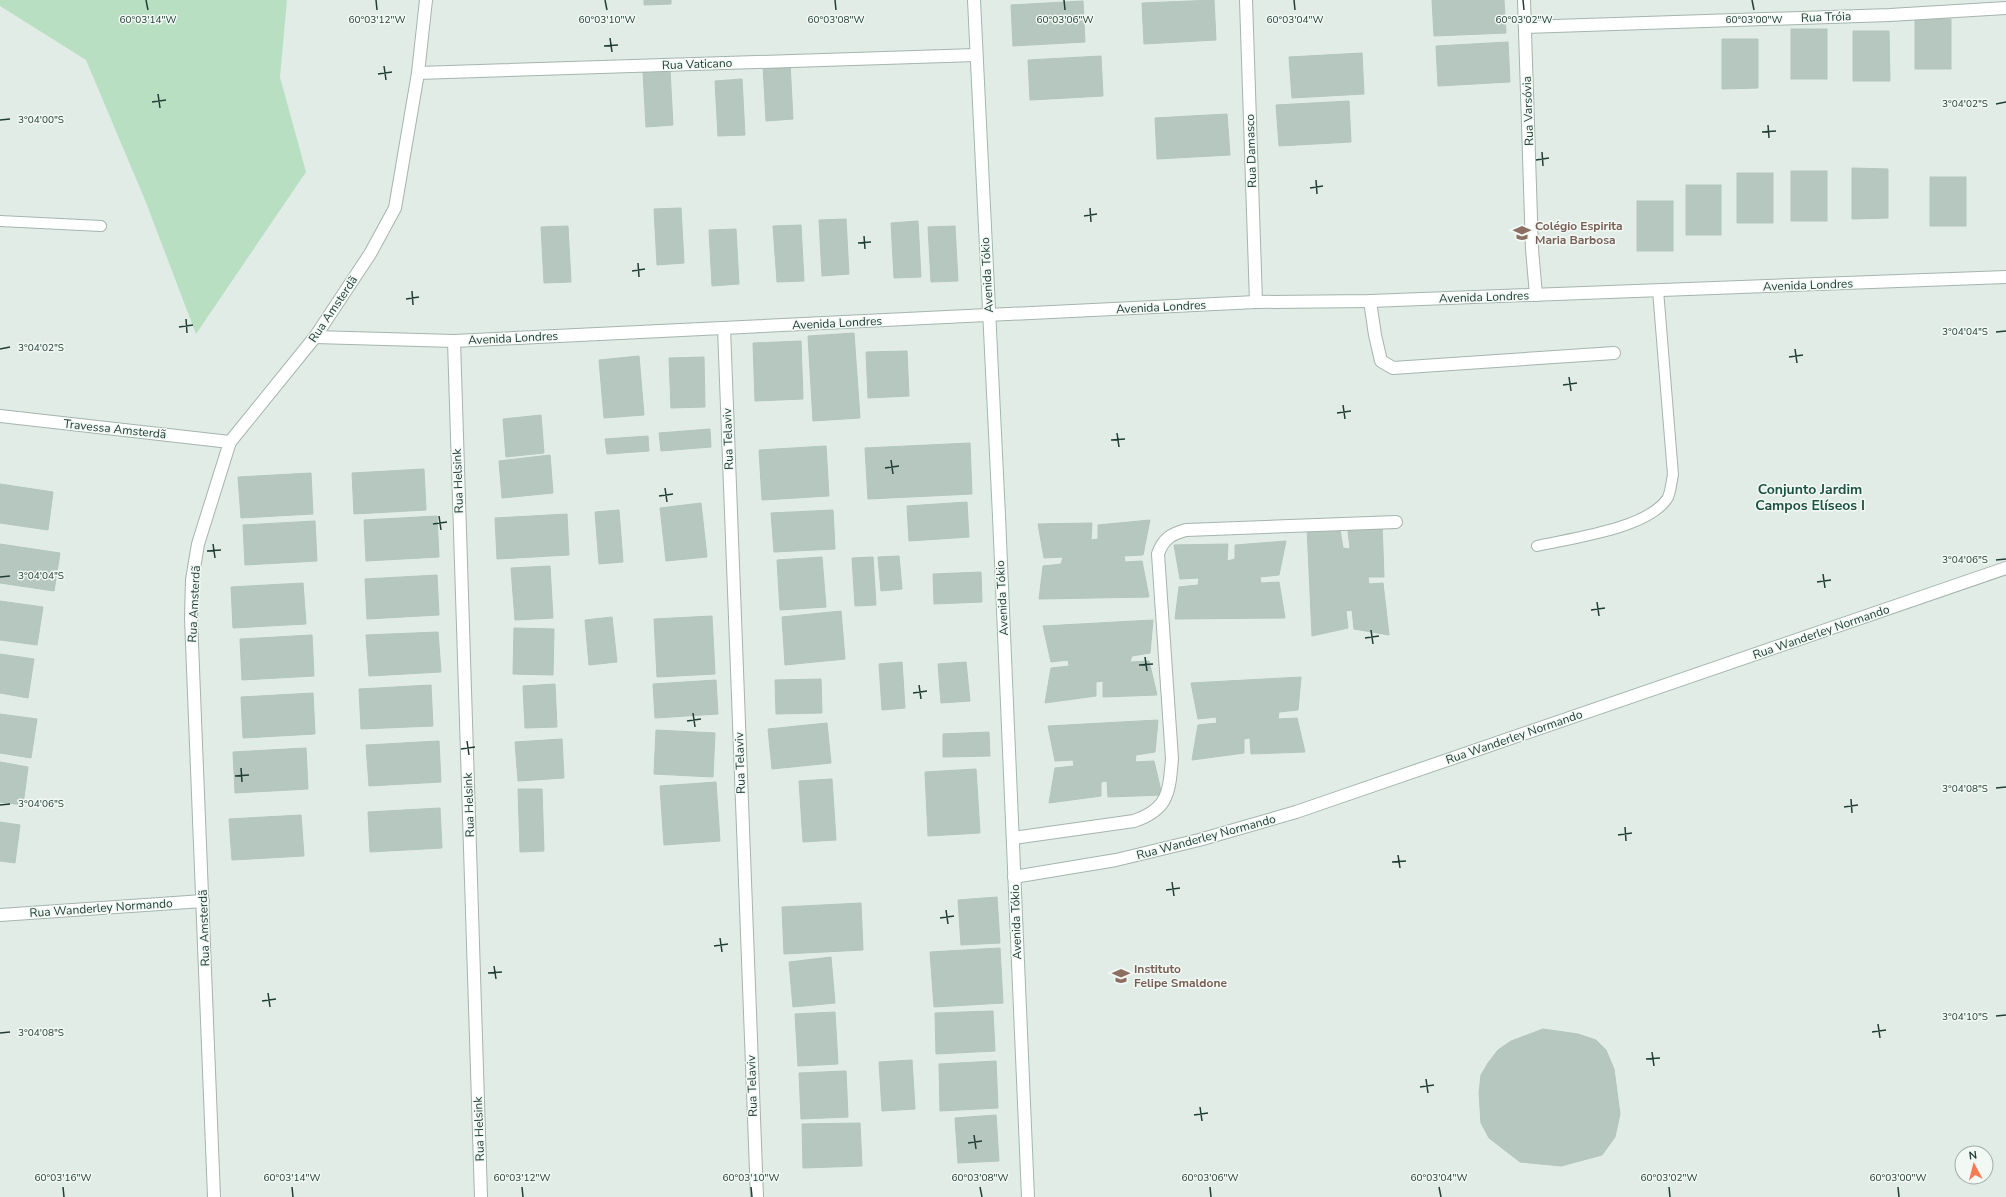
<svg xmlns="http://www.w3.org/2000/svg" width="2006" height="1197" font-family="'Nunito Sans',sans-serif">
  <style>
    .green { fill: #b9dfc3 }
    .building { fill: #b6c7c0; stroke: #b3c6be }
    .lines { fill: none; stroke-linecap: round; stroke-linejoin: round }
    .lane-casing { stroke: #a4b4ae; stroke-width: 12 }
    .street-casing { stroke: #a4b4ae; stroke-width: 14 }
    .secondary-casing { stroke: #9fb9af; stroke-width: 14 }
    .lane { stroke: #fff; stroke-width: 10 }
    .street { stroke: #fff; stroke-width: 12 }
    .secondary { stroke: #fff; stroke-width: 12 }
    .ticks { fill: none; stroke: #213e36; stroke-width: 1.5 }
    .labels { text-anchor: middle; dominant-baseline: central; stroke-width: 3; stroke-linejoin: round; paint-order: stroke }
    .street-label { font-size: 12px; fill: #213e36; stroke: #f2f9f5 }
    .education-label { font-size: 12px; font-weight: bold; fill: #785e54; stroke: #f2f9f5; text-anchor: start }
    .quarter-label { font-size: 14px; font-weight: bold; fill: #1c5143; stroke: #f2f9f5 }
    .ticks-label { font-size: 10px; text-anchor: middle; fill: #213e36; stroke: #f2f9f5; stroke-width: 3; stroke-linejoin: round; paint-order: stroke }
  </style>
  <rect width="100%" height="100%" fill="#e1ece7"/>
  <path class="green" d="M 0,0 L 287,0 L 280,77 L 306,172 L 196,334 L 145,200 L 86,60 L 0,6 Z"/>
  <g class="building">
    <path d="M 644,0 L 671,0 L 671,4 L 644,5 Z"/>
    <path d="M 1214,0 L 1216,40 L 1144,44 L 1142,3 Z"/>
    <path d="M 1432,0 L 1504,0 L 1506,33 L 1434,36 Z"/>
    <path d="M 1083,1 L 1085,42 L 1013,46 L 1011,5 Z"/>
    <rect x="1915" y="19" width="36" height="50"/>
    <rect x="1791" y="29" width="36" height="50"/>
    <path d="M 1853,31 L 1889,31 L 1890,81 L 1853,81 Z"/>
    <path d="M 1722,39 L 1758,39 L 1758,88 L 1722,89 Z"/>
    <path d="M 1508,42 L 1510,82 L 1438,86 L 1436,46 Z"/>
    <path d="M 1362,53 L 1364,94 L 1292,98 L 1289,57 Z"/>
    <path d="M 1101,56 L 1103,96 L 1030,100 L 1028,60 Z"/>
    <path d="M 790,63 L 793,119 L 766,121 L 763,65 Z"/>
    <path d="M 670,70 L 673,125 L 646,127 L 643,72 Z"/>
    <path d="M 742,79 L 745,135 L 718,136 L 715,81 Z"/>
    <path d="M 1349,101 L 1351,142 L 1279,146 L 1276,105 Z"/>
    <path d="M 1227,114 L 1230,155 L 1157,159 L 1155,118 Z"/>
    <path d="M 1852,168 L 1888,169 L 1888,218 L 1852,219 Z"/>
    <rect x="1791" y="171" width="36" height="50"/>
    <rect x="1737" y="173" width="36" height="50"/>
    <rect x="1930" y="177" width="36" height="49"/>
    <rect x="1686" y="185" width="35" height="50"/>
    <rect x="1637" y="201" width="36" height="50"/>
    <path d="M 681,208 L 684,263 L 657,265 L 654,209 Z"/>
    <path d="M 846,219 L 849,274 L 822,276 L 819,220 Z"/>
    <path d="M 918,221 L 921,277 L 894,278 L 891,223 Z"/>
    <path d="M 801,225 L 804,281 L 777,282 L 773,226 Z"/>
    <path d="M 568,226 L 571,282 L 544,283 L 541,227 Z"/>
    <path d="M 955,226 L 958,281 L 931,282 L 928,227 Z"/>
    <path d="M 736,229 L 739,284 L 712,286 L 709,230 Z"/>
    <path d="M 854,333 L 860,418 L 813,421 L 808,336 Z"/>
    <path d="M 801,341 L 803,399 L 755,401 L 753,343 Z"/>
    <path d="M 907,351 L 909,396 L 868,398 L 866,352 Z"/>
    <path d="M 639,356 L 644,415 L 604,418 L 599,360 Z"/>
    <path d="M 704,357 L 705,407 L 671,408 L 669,358 Z"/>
    <path d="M 541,415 L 544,453 L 506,457 L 503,419 Z"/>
    <path d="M 710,429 L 711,447 L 661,451 L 659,433 Z"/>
    <path d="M 648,436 L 649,451 L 607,454 L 605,439 Z"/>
    <path d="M 970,443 L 972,494 L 868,499 L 865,448 Z"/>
    <path d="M 826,446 L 829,496 L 762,500 L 759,450 Z"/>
    <path d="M 550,455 L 553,493 L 502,498 L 499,461 Z"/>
    <path d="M 424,469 L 426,510 L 354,514 L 352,473 Z"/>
    <path d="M 311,473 L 313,514 L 241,518 L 238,477 Z"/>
    <path d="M 0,484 L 53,492 L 48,530 L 0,523 Z"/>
    <path d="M 967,502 L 969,537 L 909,541 L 907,506 Z"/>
    <path d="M 701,503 L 707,557 L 666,561 L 660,508 Z"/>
    <path d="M 619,510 L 623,562 L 599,564 L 595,512 Z"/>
    <path d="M 833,510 L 835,549 L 774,552 L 771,513 Z"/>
    <path d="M 567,514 L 569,555 L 497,559 L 495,518 Z"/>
    <path d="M 437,516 L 439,557 L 366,561 L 364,520 Z"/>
    <path d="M 1150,520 L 1143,555 L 1124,556 L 1125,562 L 1142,561 L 1149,597 L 1039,599 L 1043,566 L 1061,564 L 1063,557 L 1044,558 L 1038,524 L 1092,523 L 1091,540 L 1098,539 L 1098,525 Z"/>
    <path d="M 315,521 L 317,561 L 245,565 L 243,525 Z"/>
    <path d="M 1382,523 L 1384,577 L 1368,577 L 1369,584 L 1383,583 L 1389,635 L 1354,629 L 1352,610 L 1346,611 L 1348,628 L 1312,636 L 1307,527 L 1340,530 L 1343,548 L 1350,549 L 1348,531 Z"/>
    <path d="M 1286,541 L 1279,575 L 1260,577 L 1261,583 L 1279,582 L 1285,618 L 1175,619 L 1179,587 L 1198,585 L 1199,578 L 1180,579 L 1174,545 L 1228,544 L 1227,561 L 1235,559 L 1235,545 Z"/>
    <path d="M 0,544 L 60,553 L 54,591 L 0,583 Z"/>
    <path d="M 899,556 L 902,589 L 881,591 L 878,557 Z"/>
    <path d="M 822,557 L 826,607 L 780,610 L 777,560 Z"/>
    <path d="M 873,557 L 876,605 L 855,606 L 852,558 Z"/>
    <path d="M 550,566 L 553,618 L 515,620 L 511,568 Z"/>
    <path d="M 981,572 L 982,602 L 934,604 L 933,574 Z"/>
    <path d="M 437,575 L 439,615 L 367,619 L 365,579 Z"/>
    <path d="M 303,583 L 306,624 L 233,628 L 231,587 Z"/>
    <path d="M 0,601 L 43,607 L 37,645 L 0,640 Z"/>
    <path d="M 841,611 L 845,659 L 785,665 L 782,617 Z"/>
    <path d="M 712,616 L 715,674 L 657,677 L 654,619 Z"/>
    <path d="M 612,617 L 617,662 L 589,665 L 585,620 Z"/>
    <path d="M 1153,620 L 1150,653 L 1132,656 L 1130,662 L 1149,661 L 1157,695 L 1103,697 L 1103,681 L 1096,682 L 1096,696 L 1045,703 L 1051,668 L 1069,666 L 1068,660 L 1051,662 L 1043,626 Z"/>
    <path d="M 514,628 L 554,629 L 553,675 L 513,674 Z"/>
    <path d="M 438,632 L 441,672 L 369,676 L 366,635 Z"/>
    <path d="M 312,635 L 314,676 L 242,680 L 240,639 Z"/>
    <path d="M 0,654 L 34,659 L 28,698 L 0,693 Z"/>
    <path d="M 902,662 L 905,708 L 882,710 L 879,664 Z"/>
    <path d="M 966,662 L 970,701 L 941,703 L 938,664 Z"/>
    <path d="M 1301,677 L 1298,710 L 1279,712 L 1278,719 L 1297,718 L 1305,752 L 1251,754 L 1250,738 L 1244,739 L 1244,753 L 1192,760 L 1198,725 L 1217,723 L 1216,717 L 1198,719 L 1191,683 Z"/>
    <path d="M 821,679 L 822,713 L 776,714 L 775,680 Z"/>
    <path d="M 716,680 L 718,714 L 655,718 L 653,684 Z"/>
    <path d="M 555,684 L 557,727 L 525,728 L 523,686 Z"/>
    <path d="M 431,685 L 433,726 L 361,729 L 359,689 Z"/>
    <path d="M 313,693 L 315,734 L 243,738 L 241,697 Z"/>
    <path d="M 0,714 L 37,719 L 31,758 L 0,753 Z"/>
    <path d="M 1158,720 L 1155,752 L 1136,755 L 1135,762 L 1154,761 L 1162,795 L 1108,797 L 1107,781 L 1101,782 L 1101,796 L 1049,803 L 1055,768 L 1074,766 L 1073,760 L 1055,761 L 1048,726 Z"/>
    <path d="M 827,723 L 831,763 L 772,769 L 768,729 Z"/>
    <path d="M 656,730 L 715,733 L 713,777 L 654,774 Z"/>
    <path d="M 989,732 L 990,756 L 943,757 L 943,734 Z"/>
    <path d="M 562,739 L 564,778 L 518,781 L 515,742 Z"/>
    <path d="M 439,741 L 441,782 L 369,786 L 366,745 Z"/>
    <path d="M 306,748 L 308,789 L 235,793 L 233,752 Z"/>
    <path d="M 0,762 L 28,767 L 23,805 L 0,802 Z"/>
    <path d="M 976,769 L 980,833 L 928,836 L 925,772 Z"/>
    <path d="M 832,779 L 836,840 L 803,842 L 799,781 Z"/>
    <path d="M 716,782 L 720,841 L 664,845 L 660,786 Z"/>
    <path d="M 518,789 L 542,789 L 544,851 L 520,852 Z"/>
    <path d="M 440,808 L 442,848 L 370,852 L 368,812 Z"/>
    <path d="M 301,815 L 304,856 L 232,860 L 229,819 Z"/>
    <path d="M 0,822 L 20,825 L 15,863 L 0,861 Z"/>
    <path d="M 997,897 L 1000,943 L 961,945 L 958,900 Z"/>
    <path d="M 861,903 L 863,950 L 784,954 L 782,907 Z"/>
    <path d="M 1000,948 L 1003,1003 L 934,1007 L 930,952 Z"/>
    <path d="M 831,957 L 835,1003 L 793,1007 L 789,962 Z"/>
    <path d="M 993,1011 L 995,1051 L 936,1054 L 935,1013 Z"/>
    <path d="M 835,1012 L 838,1064 L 798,1066 L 795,1014 Z"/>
    <path d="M 1543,1029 L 1578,1034 L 1596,1040 L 1606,1050 L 1614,1069 L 1620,1114 L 1615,1137 L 1602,1155 L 1561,1166 L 1520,1162 L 1489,1138 L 1481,1123 L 1479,1093 L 1481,1075 L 1488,1063 L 1498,1050 L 1511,1041 Z"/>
    <path d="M 912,1060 L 915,1109 L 882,1111 L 879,1062 Z"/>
    <path d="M 996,1061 L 998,1108 L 940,1111 L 939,1064 Z"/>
    <path d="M 846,1071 L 848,1117 L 801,1119 L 799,1073 Z"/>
    <path d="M 996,1115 L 999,1161 L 958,1163 L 955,1118 Z"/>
    <path d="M 860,1123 L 862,1166 L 803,1168 L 802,1124 Z"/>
  </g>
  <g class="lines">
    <g class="lane-casing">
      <g id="lane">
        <path d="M 0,221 L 101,226"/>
        <path d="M 1537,546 C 1572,538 1646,529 1667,499 C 1671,493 1671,482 1673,475 L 1658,290"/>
      </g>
    </g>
    <g class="street-casing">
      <g id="street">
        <path d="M 1246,0 L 1256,302"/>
        <path d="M 1524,0 L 1532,249 L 1536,295"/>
        <path d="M 1525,27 L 1890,15 L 2006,8"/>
        <path d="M 418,73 L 976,55"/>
        <path d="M 1370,301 L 1375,335 L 1381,361 L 1393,368 L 1614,353"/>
        <path d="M 724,328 L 757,1197"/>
        <path d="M 315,337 L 454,341 L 1256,302 L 1370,301 L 2006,277"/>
        <path d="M 454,341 L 481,1197"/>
        <path d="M 0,416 L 230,442"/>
        <path d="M 1013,838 L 1134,821 C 1169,809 1169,792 1172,759 L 1158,554 C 1163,539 1171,534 1186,530 L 1396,522"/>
        <path d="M 1014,877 L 1116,860 L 1199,840 L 1296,812 L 2006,568"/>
        <path d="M 0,915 L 203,901"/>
        <path d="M 214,1197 L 191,618 L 192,580 L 198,544 L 230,442 L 315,337 L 370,254 L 395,208 L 418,73 L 426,0"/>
      </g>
    </g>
    <g class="secondary-casing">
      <path id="secondary" d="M 974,0 L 999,516 L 1028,1197"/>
    </g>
    <use href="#lane" class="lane"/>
    <use href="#street" class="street"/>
    <use href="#secondary" class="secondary"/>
  </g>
  <path class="ticks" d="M 146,0 L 148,10M 376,0 L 377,10M 605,0 L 607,10M 835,0 L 836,10M 1064,0 L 1065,10M 1294,0 L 1295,10M 1523,0 L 1524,10M 1752,0 L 1754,10M 610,38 L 612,52M 604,46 L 618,45M 384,66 L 386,80M 378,74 L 392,72M 158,94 L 160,108M 152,102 L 166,100M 1996,104 L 2006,102M 0,120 L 10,119M 1768,125 L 1769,138M 1762,132 L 1776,131M 1542,152 L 1543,166M 1536,160 L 1549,158M 1316,180 L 1317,194M 1310,188 L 1323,186M 1090,208 L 1091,222M 1084,216 L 1097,214M 864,236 L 865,249M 858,243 L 871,242M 638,263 L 639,277M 632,271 L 645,269M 412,291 L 413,305M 406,299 L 419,297M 186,319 L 187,333M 179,327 L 193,325M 1996,332 L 2006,331M 0,349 L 10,347M 1795,349 L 1797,363M 1789,357 L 1803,355M 1569,377 L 1571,391M 1563,385 L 1577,383M 1343,405 L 1345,419M 1337,413 L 1351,411M 1117,433 L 1119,447M 1111,440 L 1125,439M 891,460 L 893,474M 885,468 L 899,466M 665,488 L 667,502M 659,496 L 673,494M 439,516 L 441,530M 433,524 L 447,522M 213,544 L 215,558M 207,551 L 221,550M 1996,560 L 2006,559M 1823,574 L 1825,588M 0,577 L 10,576M 1817,582 L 1831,580M 1597,602 L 1599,616M 1591,610 L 1605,608M 1371,630 L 1373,644M 1365,638 L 1379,636M 1145,657 L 1147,671M 1139,665 L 1153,664M 919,685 L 921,699M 913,693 L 927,691M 693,713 L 695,727M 687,721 L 701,719M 467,741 L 469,755M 461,749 L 475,747M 241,768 L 242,782M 235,776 L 249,775M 1996,788 L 2006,787M 1851,799 L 1852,813M 0,805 L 10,804M 1844,807 L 1858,805M 1625,827 L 1626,841M 1618,835 L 1632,833M 1398,855 L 1400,868M 1392,862 L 1406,861M 1172,882 L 1174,896M 1166,890 L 1180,888M 946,910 L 948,924M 940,918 L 954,916M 720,938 L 722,952M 714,946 L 728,944M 494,966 L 496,979M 488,973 L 502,972M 268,993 L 270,1007M 262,1001 L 276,999M 1996,1016 L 2006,1015M 1878,1024 L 1880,1038M 1872,1032 L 1886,1030M 0,1033 L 10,1032M 1652,1052 L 1654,1066M 1646,1059 L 1660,1058M 1426,1079 L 1428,1093M 1420,1087 L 1434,1085M 1200,1107 L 1202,1121M 1194,1115 L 1208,1113M 974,1135 L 976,1149M 968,1143 L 982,1141M 63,1187 L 64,1197M 292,1187 L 293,1197M 522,1187 L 523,1197M 751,1187 L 752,1197M 980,1187 L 982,1197M 1210,1187 L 1211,1197M 1439,1187 L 1441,1197M 1669,1187 L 1670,1197M 1898,1187 L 1899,1197"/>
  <defs>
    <g id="school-bare" transform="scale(1.38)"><path d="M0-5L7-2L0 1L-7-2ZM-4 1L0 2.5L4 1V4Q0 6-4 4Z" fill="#8d6e63" stroke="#f2f9f5" stroke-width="2.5" paint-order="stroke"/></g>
  </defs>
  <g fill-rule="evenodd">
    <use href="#school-bare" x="1522" y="233"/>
    <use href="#school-bare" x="1121" y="976"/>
  </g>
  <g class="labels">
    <g class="street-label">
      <text transform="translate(1826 17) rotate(-2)">Rua Tróia</text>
      <text transform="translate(697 64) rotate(-2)">Rua Vaticano</text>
      <text transform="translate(1528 111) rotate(-92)">Rua Varsóvia</text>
      <text transform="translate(1251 151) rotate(-92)">Rua Damasco</text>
      <text transform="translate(987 275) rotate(-93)">Avenida Tókio</text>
      <text transform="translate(1808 285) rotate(-2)">Avenida Londres</text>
      <text transform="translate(1484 297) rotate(-2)">Avenida Londres</text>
      <text transform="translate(1161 307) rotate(-3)">Avenida Londres</text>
      <text transform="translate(333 309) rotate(-56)">Rua Amsterdã</text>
      <text transform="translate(837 323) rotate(-3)">Avenida Londres</text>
      <text transform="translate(513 338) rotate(-3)">Avenida Londres</text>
      <text transform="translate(115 429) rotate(6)">Travessa Amsterdã</text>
      <text transform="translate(728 439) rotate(-92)">Rua Telaviv</text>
      <text transform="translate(458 481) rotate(-92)">Rua Helsink</text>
      <text transform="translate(1002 598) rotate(-93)">Avenida Tókio</text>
      <text transform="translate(194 604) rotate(-87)">Rua Amsterdã</text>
      <text transform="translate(1821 632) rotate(-19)">Rua Wanderley Normando</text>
      <text transform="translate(1514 737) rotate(-19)">Rua Wanderley Normando</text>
      <text transform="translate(740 763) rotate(-92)">Rua Telaviv</text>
      <text transform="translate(469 805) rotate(-92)">Rua Helsink</text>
      <text transform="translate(1206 837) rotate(-15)">Rua Wanderley Normando</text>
      <text transform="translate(101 908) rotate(-4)">Rua Wanderley Normando</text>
      <text transform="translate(1016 922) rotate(-92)">Avenida Tókio</text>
      <text transform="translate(204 928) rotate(-92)">Rua Amsterdã</text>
      <text transform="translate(752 1086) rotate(-92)">Rua Telaviv</text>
      <text transform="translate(479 1129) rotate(-92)">Rua Helsink</text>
    </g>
    <g class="education-label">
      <text x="1535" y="226">Colégio Espirita<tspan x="1535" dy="14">Maria Barbosa</tspan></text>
      <text x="1134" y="969">Instituto<tspan x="1134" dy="14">Felipe Smaldone</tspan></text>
    </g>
    <g class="quarter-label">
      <text x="1810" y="489">Conjunto Jardim<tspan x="1810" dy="16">Campos Elíseos I</tspan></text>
    </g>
  </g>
  <g class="ticks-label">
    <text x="148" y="23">60°03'14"W</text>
    <text x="377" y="23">60°03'12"W</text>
    <text x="607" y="23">60°03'10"W</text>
    <text x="836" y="23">60°03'08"W</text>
    <text x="1065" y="23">60°03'06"W</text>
    <text x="1295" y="23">60°03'04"W</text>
    <text x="1524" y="23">60°03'02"W</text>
    <text x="1754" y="23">60°03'00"W</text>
    <text x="1965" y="107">3°04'02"S</text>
    <text x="41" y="123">3°04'00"S</text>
    <text x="1965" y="335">3°04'04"S</text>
    <text x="41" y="351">3°04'02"S</text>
    <text x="1965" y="563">3°04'06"S</text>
    <text x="41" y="579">3°04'04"S</text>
    <text x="1965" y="792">3°04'08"S</text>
    <text x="41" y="807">3°04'06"S</text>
    <text x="1965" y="1020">3°04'10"S</text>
    <text x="41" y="1036">3°04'08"S</text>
    <text x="63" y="1181">60°03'16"W</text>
    <text x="292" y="1181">60°03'14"W</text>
    <text x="522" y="1181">60°03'12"W</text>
    <text x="751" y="1181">60°03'10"W</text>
    <text x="980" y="1181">60°03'08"W</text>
    <text x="1210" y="1181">60°03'06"W</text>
    <text x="1439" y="1181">60°03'04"W</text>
    <text x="1669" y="1181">60°03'02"W</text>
    <text x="1898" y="1181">60°03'00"W</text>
  </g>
  <g transform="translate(1974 1165) rotate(353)"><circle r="19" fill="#f2f9f5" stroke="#9eaea9"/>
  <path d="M0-3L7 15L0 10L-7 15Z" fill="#f87a54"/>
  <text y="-6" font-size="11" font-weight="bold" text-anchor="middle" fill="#213e36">N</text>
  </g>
</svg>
